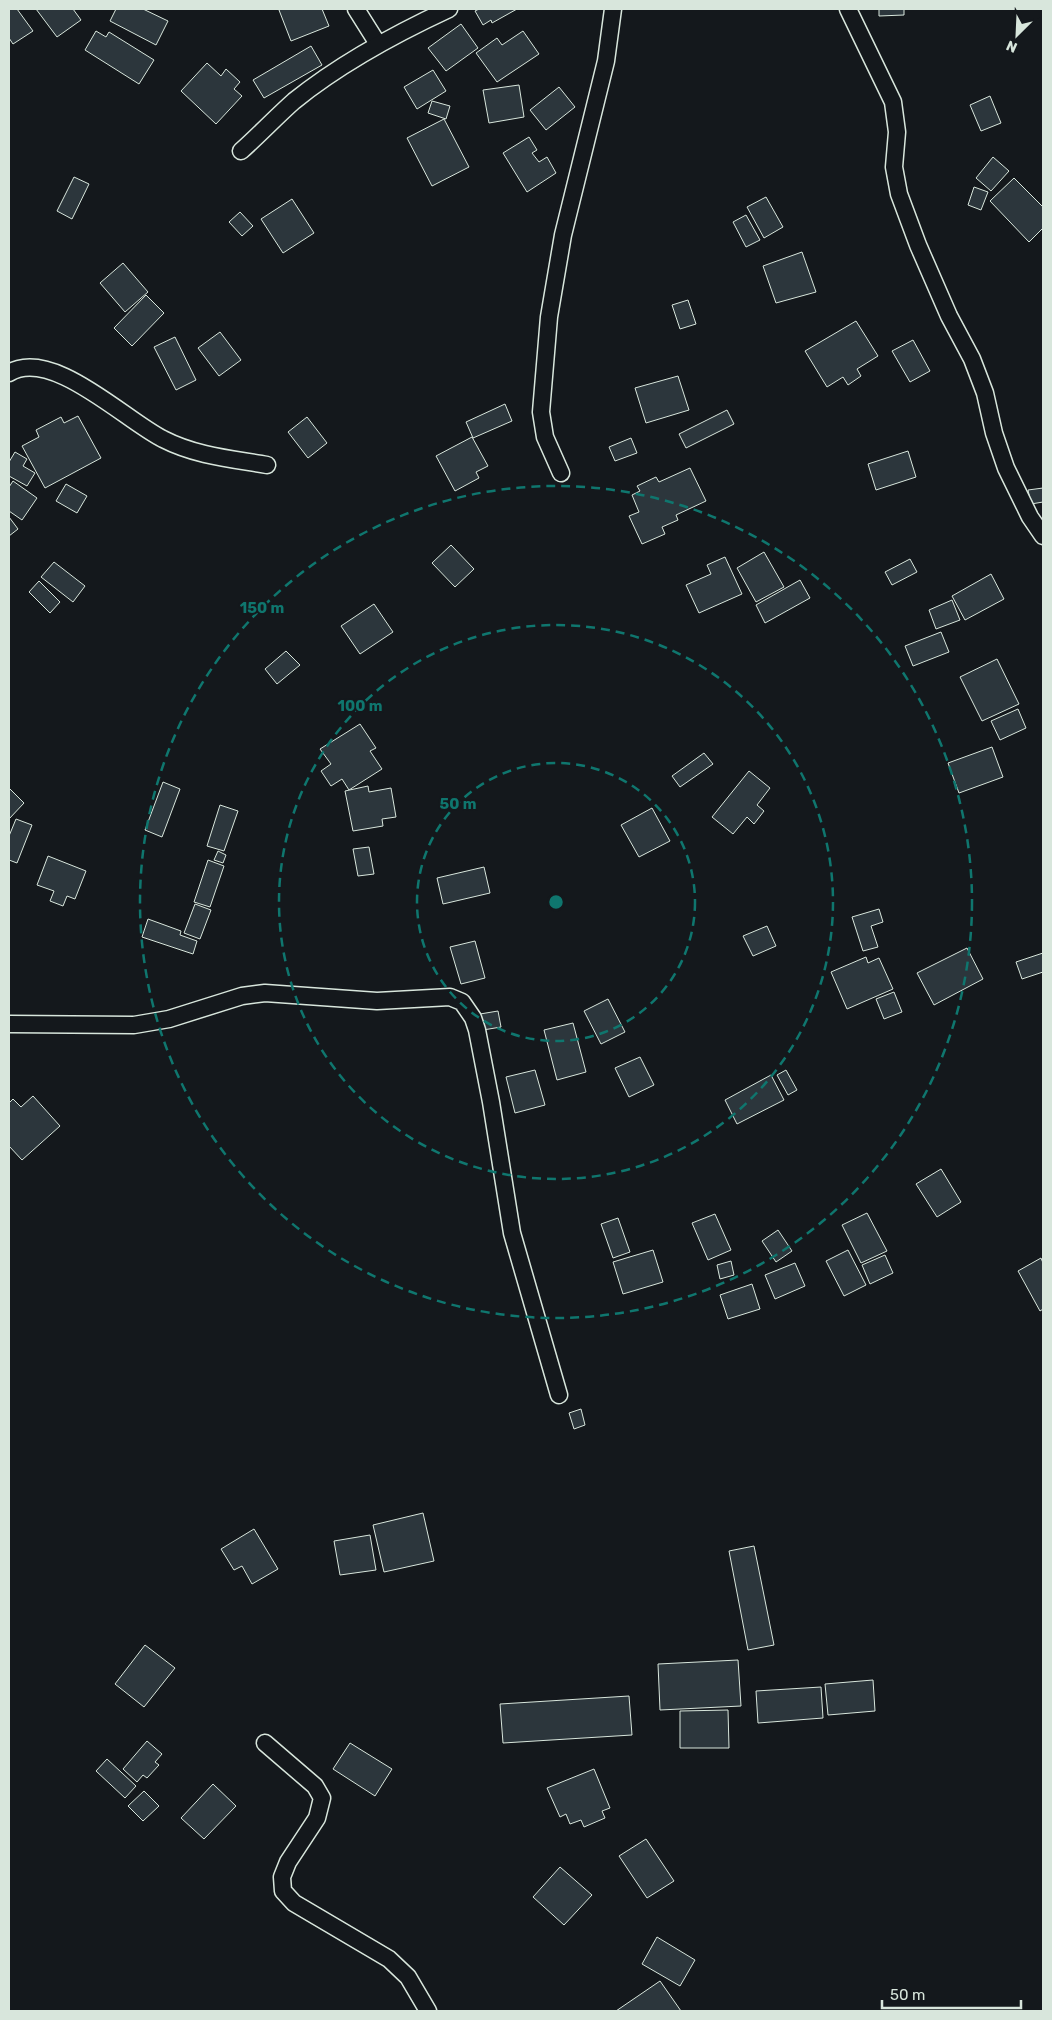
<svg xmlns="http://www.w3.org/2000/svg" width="1052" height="2020" font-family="Rubik,sans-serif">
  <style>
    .building { fill: #2c363c; stroke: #d8e6dc }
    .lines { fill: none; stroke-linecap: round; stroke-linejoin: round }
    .minor-casing { stroke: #d8e6dc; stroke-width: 19 }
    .minor { stroke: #14181c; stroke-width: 16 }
    .ring { fill: none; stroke: #0f766e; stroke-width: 2.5; stroke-dasharray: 9 6 }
    .centre { fill: #0f766e; stroke: #14181c; stroke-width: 2.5 }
    .ring-label { font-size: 15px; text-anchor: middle; font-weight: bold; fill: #0f766e; stroke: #14181c; stroke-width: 4; stroke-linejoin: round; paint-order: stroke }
  </style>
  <rect width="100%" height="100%" fill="#14181c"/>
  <g class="building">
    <path d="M 9,9 L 17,9 L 33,31 L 13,44 L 9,38 Z"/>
    <path d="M 36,9 L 73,9 L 81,20 L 57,37 Z"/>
    <path d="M 116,9 L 143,9 L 168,21 L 156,45 L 110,21 Z"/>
    <path d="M 281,9 L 322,9 L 329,26 L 291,41 L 279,10 Z"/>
    <path d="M 479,9 L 517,9 L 492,23 L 491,20 L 483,25 L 475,11 Z"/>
    <path d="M 879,9 L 904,9 L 904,15 L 879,16 Z"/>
    <path d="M 461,24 L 478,48 L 446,71 L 428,48 Z"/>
    <path d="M 96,31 L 106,37 L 109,32 L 154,60 L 139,84 L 85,50 Z"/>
    <path d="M 523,31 L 539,54 L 497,82 L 476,53 L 497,38 L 502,45 Z"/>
    <path d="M 311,46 L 322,65 L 264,98 L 253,80 Z"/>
    <path d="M 207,63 L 221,76 L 226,69 L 240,82 L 234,89 L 242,96 L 216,124 L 181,91 Z"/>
    <path d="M 433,70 L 446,91 L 417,109 L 404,87 Z"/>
    <path d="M 519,85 L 524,117 L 489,123 L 483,90 Z"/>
    <path d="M 559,87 L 575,107 L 546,130 L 530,110 Z"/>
    <path d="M 990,96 L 1001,123 L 981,131 L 970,105 Z"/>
    <path d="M 432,101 L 450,106 L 446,119 L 428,113 Z"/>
    <path d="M 444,119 L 469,167 L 432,186 L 407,138 Z"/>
    <path d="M 529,137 L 537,150 L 532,153 L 539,162 L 547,157 L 556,173 L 527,192 L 503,153 Z"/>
    <path d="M 993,157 L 1009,171 L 991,191 L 976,178 Z"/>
    <path d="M 74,177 L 89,184 L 72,219 L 57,211 Z"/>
    <path d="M 1014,178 L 1043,207 L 1043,228 L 1029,242 L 990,201 Z"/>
    <path d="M 974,187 L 988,192 L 981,210 L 968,205 Z"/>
    <path d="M 766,197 L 783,227 L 764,238 L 747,207 Z"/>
    <path d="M 292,199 L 314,233 L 283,253 L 261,219 Z"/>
    <path d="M 240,212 L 253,226 L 242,236 L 229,222 Z"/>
    <path d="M 746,215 L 760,240 L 746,247 L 733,222 Z"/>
    <path d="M 802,252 L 816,292 L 776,303 L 763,266 Z"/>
    <path d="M 123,263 L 148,292 L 125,312 L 100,283 Z"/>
    <path d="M 146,295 L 164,313 L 132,346 L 114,328 Z"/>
    <path d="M 688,300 L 696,324 L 680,329 L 672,305 Z"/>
    <path d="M 856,321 L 878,356 L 857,369 L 861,376 L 848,385 L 843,377 L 827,387 L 805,351 Z"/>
    <path d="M 220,332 L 241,360 L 219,376 L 198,348 Z"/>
    <path d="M 175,337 L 196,380 L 176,390 L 154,347 Z"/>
    <path d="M 913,340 L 930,371 L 910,382 L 892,351 Z"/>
    <path d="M 678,376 L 689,410 L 646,423 L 635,388 Z"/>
    <path d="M 505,404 L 512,421 L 473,438 L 466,422 Z"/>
    <path d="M 727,410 L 734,424 L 686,448 L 679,434 Z"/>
    <path d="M 78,416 L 101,458 L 45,488 L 22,446 L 39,437 L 36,430 L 61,417 L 64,423 Z"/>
    <path d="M 307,417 L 327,443 L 308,458 L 288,432 Z"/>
    <path d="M 472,437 L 488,466 L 476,472 L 479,478 L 455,491 L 436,456 Z"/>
    <path d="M 631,438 L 637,453 L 615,461 L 609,447 Z"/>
    <path d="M 908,451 L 916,477 L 876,490 L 868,464 Z"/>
    <path d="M 15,452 L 27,459 L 23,466 L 35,473 L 27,486 L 9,476 L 9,462 Z"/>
    <path d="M 690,468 L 706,501 L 676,515 L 678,520 L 662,527 L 665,534 L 642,544 L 629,516 L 639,512 L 632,495 L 640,491 L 637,486 L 656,477 L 659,482 Z"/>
    <path d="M 13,481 L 37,498 L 22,520 L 9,511 L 9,487 Z"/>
    <path d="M 66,484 L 87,496 L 77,513 L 56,501 Z"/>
    <path d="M 1043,488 L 1043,502 L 1031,504 L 1028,490 Z"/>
    <path d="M 9,517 L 18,529 L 9,536 Z"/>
    <path d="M 451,545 L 474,569 L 455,587 L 432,563 Z"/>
    <path d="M 764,552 L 784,587 L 756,602 L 737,568 Z"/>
    <path d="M 725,557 L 742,594 L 699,613 L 686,585 L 711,574 L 707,565 Z"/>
    <path d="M 910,559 L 917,572 L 892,585 L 885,572 Z"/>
    <path d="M 54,562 L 85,586 L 73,602 L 41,577 Z"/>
    <path d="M 991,574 L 1004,599 L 965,620 L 952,596 Z"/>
    <path d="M 800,580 L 810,598 L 765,623 L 756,605 Z"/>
    <path d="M 39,581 L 60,602 L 50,613 L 29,592 Z"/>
    <path d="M 952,600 L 960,620 L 936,629 L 929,610 Z"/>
    <path d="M 374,604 L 393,632 L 360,654 L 341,626 Z"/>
    <path d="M 941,632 L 949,652 L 913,666 L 905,646 Z"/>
    <path d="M 286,651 L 300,665 L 277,684 L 265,669 Z"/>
    <path d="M 997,659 L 1019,704 L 982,721 L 960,677 Z"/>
    <path d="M 1018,709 L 1026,728 L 1000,740 L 991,721 Z"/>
    <path d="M 360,724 L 376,748 L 370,751 L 382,769 L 349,790 L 342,779 L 331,786 L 321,771 L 331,764 L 320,749 Z"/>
    <path d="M 992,747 L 1003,777 L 959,793 L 948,763 Z"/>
    <path d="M 704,753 L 713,764 L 680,787 L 672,776 Z"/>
    <path d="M 749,771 L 770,788 L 757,805 L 764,811 L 754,824 L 747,817 L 733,834 L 712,817 Z"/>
    <path d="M 163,782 L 180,789 L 162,837 L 145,830 Z"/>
    <path d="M 368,786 L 369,792 L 391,788 L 396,817 L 382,819 L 383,826 L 353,831 L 345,791 Z"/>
    <path d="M 9,788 L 24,803 L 9,819 Z"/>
    <path d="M 220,805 L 238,811 L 224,851 L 207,846 Z"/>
    <path d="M 652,808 L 670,841 L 639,857 L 621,825 Z"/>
    <path d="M 16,819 L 32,825 L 17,863 L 9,860 L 9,836 Z"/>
    <path d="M 369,847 L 374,874 L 358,876 L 353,849 Z"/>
    <path d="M 218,851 L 226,855 L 223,863 L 214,860 Z"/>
    <path d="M 48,856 L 86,871 L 75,899 L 67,896 L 63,906 L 50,901 L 54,891 L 37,885 Z"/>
    <path d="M 208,860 L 224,866 L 210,907 L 194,902 Z"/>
    <path d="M 484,867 L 490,893 L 443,904 L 437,878 Z"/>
    <path d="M 195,904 L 211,910 L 200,939 L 184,933 Z"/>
    <path d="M 879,909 L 883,922 L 871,926 L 878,947 L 863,951 L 852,917 Z"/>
    <path d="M 148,919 L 181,931 L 180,935 L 197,941 L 193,954 L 142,937 Z"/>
    <path d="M 767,926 L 776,946 L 753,956 L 743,936 Z"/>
    <path d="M 475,941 L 485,978 L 461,984 L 450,947 Z"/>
    <path d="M 967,948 L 983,979 L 934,1005 L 917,973 Z"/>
    <path d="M 1043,953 L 1043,972 L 1022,979 L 1016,962 Z"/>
    <path d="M 866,957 L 868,963 L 879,958 L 893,989 L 847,1009 L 831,972 Z"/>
    <path d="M 894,992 L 902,1012 L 884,1019 L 876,999 Z"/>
    <path d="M 608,999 L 625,1032 L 601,1044 L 584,1011 Z"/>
    <path d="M 498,1011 L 501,1027 L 483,1030 L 480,1014 Z"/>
    <path d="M 573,1023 L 586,1072 L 557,1080 L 544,1030 Z"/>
    <path d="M 640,1057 L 654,1085 L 629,1097 L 615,1068 Z"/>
    <path d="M 535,1070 L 545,1105 L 515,1113 L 506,1077 Z"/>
    <path d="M 786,1070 L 797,1090 L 788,1095 L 777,1075 Z"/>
    <path d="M 771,1075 L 784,1100 L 737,1124 L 725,1100 Z"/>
    <path d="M 33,1096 L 60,1126 L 22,1160 L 9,1146 L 9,1103 L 13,1099 L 21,1107 Z"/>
    <path d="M 941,1169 L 961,1202 L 937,1217 L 916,1184 Z"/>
    <path d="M 867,1213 L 887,1251 L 861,1263 L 842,1225 Z"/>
    <path d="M 715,1214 L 731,1250 L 708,1260 L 692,1223 Z"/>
    <path d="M 618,1218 L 630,1252 L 613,1258 L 601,1224 Z"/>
    <path d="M 778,1230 L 792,1251 L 776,1262 L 762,1241 Z"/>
    <path d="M 653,1250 L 663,1282 L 623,1294 L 613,1262 Z"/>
    <path d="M 848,1250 L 866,1285 L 844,1296 L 826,1261 Z"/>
    <path d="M 885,1255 L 893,1273 L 870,1284 L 862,1265 Z"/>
    <path d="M 1041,1258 L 1043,1263 L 1043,1309 L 1040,1311 L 1018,1271 Z"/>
    <path d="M 731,1261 L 734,1275 L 720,1279 L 717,1265 Z"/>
    <path d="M 795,1263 L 805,1286 L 775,1299 L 765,1275 Z"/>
    <path d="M 752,1284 L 760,1309 L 728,1319 L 720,1295 Z"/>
    <path d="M 581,1409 L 585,1425 L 574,1429 L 569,1413 Z"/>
    <path d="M 423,1513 L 434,1561 L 384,1572 L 373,1525 Z"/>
    <path d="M 254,1529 L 278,1569 L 252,1584 L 242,1566 L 234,1570 L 221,1549 Z"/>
    <path d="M 370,1535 L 376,1570 L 340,1575 L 334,1541 Z"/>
    <path d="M 754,1546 L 774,1645 L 748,1650 L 729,1551 Z"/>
    <path d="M 145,1645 L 175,1668 L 144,1707 L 115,1684 Z"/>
    <path d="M 738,1660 L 741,1706 L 660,1710 L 658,1664 Z"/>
    <path d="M 873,1680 L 875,1711 L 828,1715 L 825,1684 Z"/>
    <path d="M 821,1687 L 823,1718 L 758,1723 L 756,1691 Z"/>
    <path d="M 629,1696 L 632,1735 L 503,1743 L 500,1704 Z"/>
    <path d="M 728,1710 L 729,1748 L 680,1748 L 680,1711 Z"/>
    <path d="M 147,1741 L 162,1754 L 155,1762 L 159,1765 L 147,1778 L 143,1775 L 137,1782 L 123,1769 Z"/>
    <path d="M 350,1743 L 392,1769 L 375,1796 L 333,1769 Z"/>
    <path d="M 107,1759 L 136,1786 L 125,1798 L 96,1771 Z"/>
    <path d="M 594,1769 L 610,1808 L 602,1811 L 605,1818 L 584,1827 L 581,1820 L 570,1824 L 566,1814 L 560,1817 L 547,1788 Z"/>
    <path d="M 213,1784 L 236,1806 L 204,1839 L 181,1818 Z"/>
    <path d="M 144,1791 L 159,1806 L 143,1821 L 128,1806 Z"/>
    <path d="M 646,1839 L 674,1881 L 647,1898 L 619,1856 Z"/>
    <path d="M 560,1867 L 592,1895 L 564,1925 L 533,1897 Z"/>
    <path d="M 657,1937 L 695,1960 L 680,1986 L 642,1964 Z"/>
    <path d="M 660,1981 L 681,2011 L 616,2011 Z"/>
  </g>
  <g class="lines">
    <g class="minor-casing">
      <g id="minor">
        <path d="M 356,9 L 378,44"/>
        <path d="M 848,9 L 893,102 L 897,132 L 894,167 L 899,194 L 918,245 L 949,316 L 972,359 L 985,393 L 994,433 L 1006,468 L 1030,517 L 1043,536"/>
        <path d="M 241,151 C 259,135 276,117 294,101 C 341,63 395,34 449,9"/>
        <path d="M 9,373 C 52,347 126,421 163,439 C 196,456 232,459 267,465"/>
        <path d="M 561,473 L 545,437 L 541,412 L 549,317 L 563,235 L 606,61 L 613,9"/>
        <path d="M 9,1024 L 134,1025 L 169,1019 L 242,996 L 265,993 L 377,1001 L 450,997 L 462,1002 L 473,1018 L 477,1030 L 491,1102 L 512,1233 L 559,1395"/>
        <path d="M 265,1743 L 315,1786 L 322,1798 L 317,1818 L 288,1862 L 282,1877 L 283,1891 L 294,1903 L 389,1959 L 408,1977 L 428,2011"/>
      </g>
    </g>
    <use href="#minor" class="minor"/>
  </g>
  <g class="ring">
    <circle cx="556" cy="902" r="139"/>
    <circle cx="556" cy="902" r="277"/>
    <circle cx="556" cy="902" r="416"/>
  </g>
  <circle cx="556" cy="902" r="8" class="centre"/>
  <g class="ring-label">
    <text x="262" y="613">150 m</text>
    <text x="360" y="711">100 m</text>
    <text x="458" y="809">50 m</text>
  </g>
  <rect width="1052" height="2020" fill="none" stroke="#d8e6dc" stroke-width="20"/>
  <g transform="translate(1017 35) rotate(204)" stroke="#14181c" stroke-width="4" paint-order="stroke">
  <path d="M0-4L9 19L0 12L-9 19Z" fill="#d8e6dc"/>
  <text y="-8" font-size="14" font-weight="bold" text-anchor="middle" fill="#d8e6dc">N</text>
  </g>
  <path d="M882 2000v8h139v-8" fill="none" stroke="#d8e6dc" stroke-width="2.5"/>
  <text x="890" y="2000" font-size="15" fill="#d8e6dc" stroke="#14181c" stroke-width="4" paint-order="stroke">50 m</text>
</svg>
